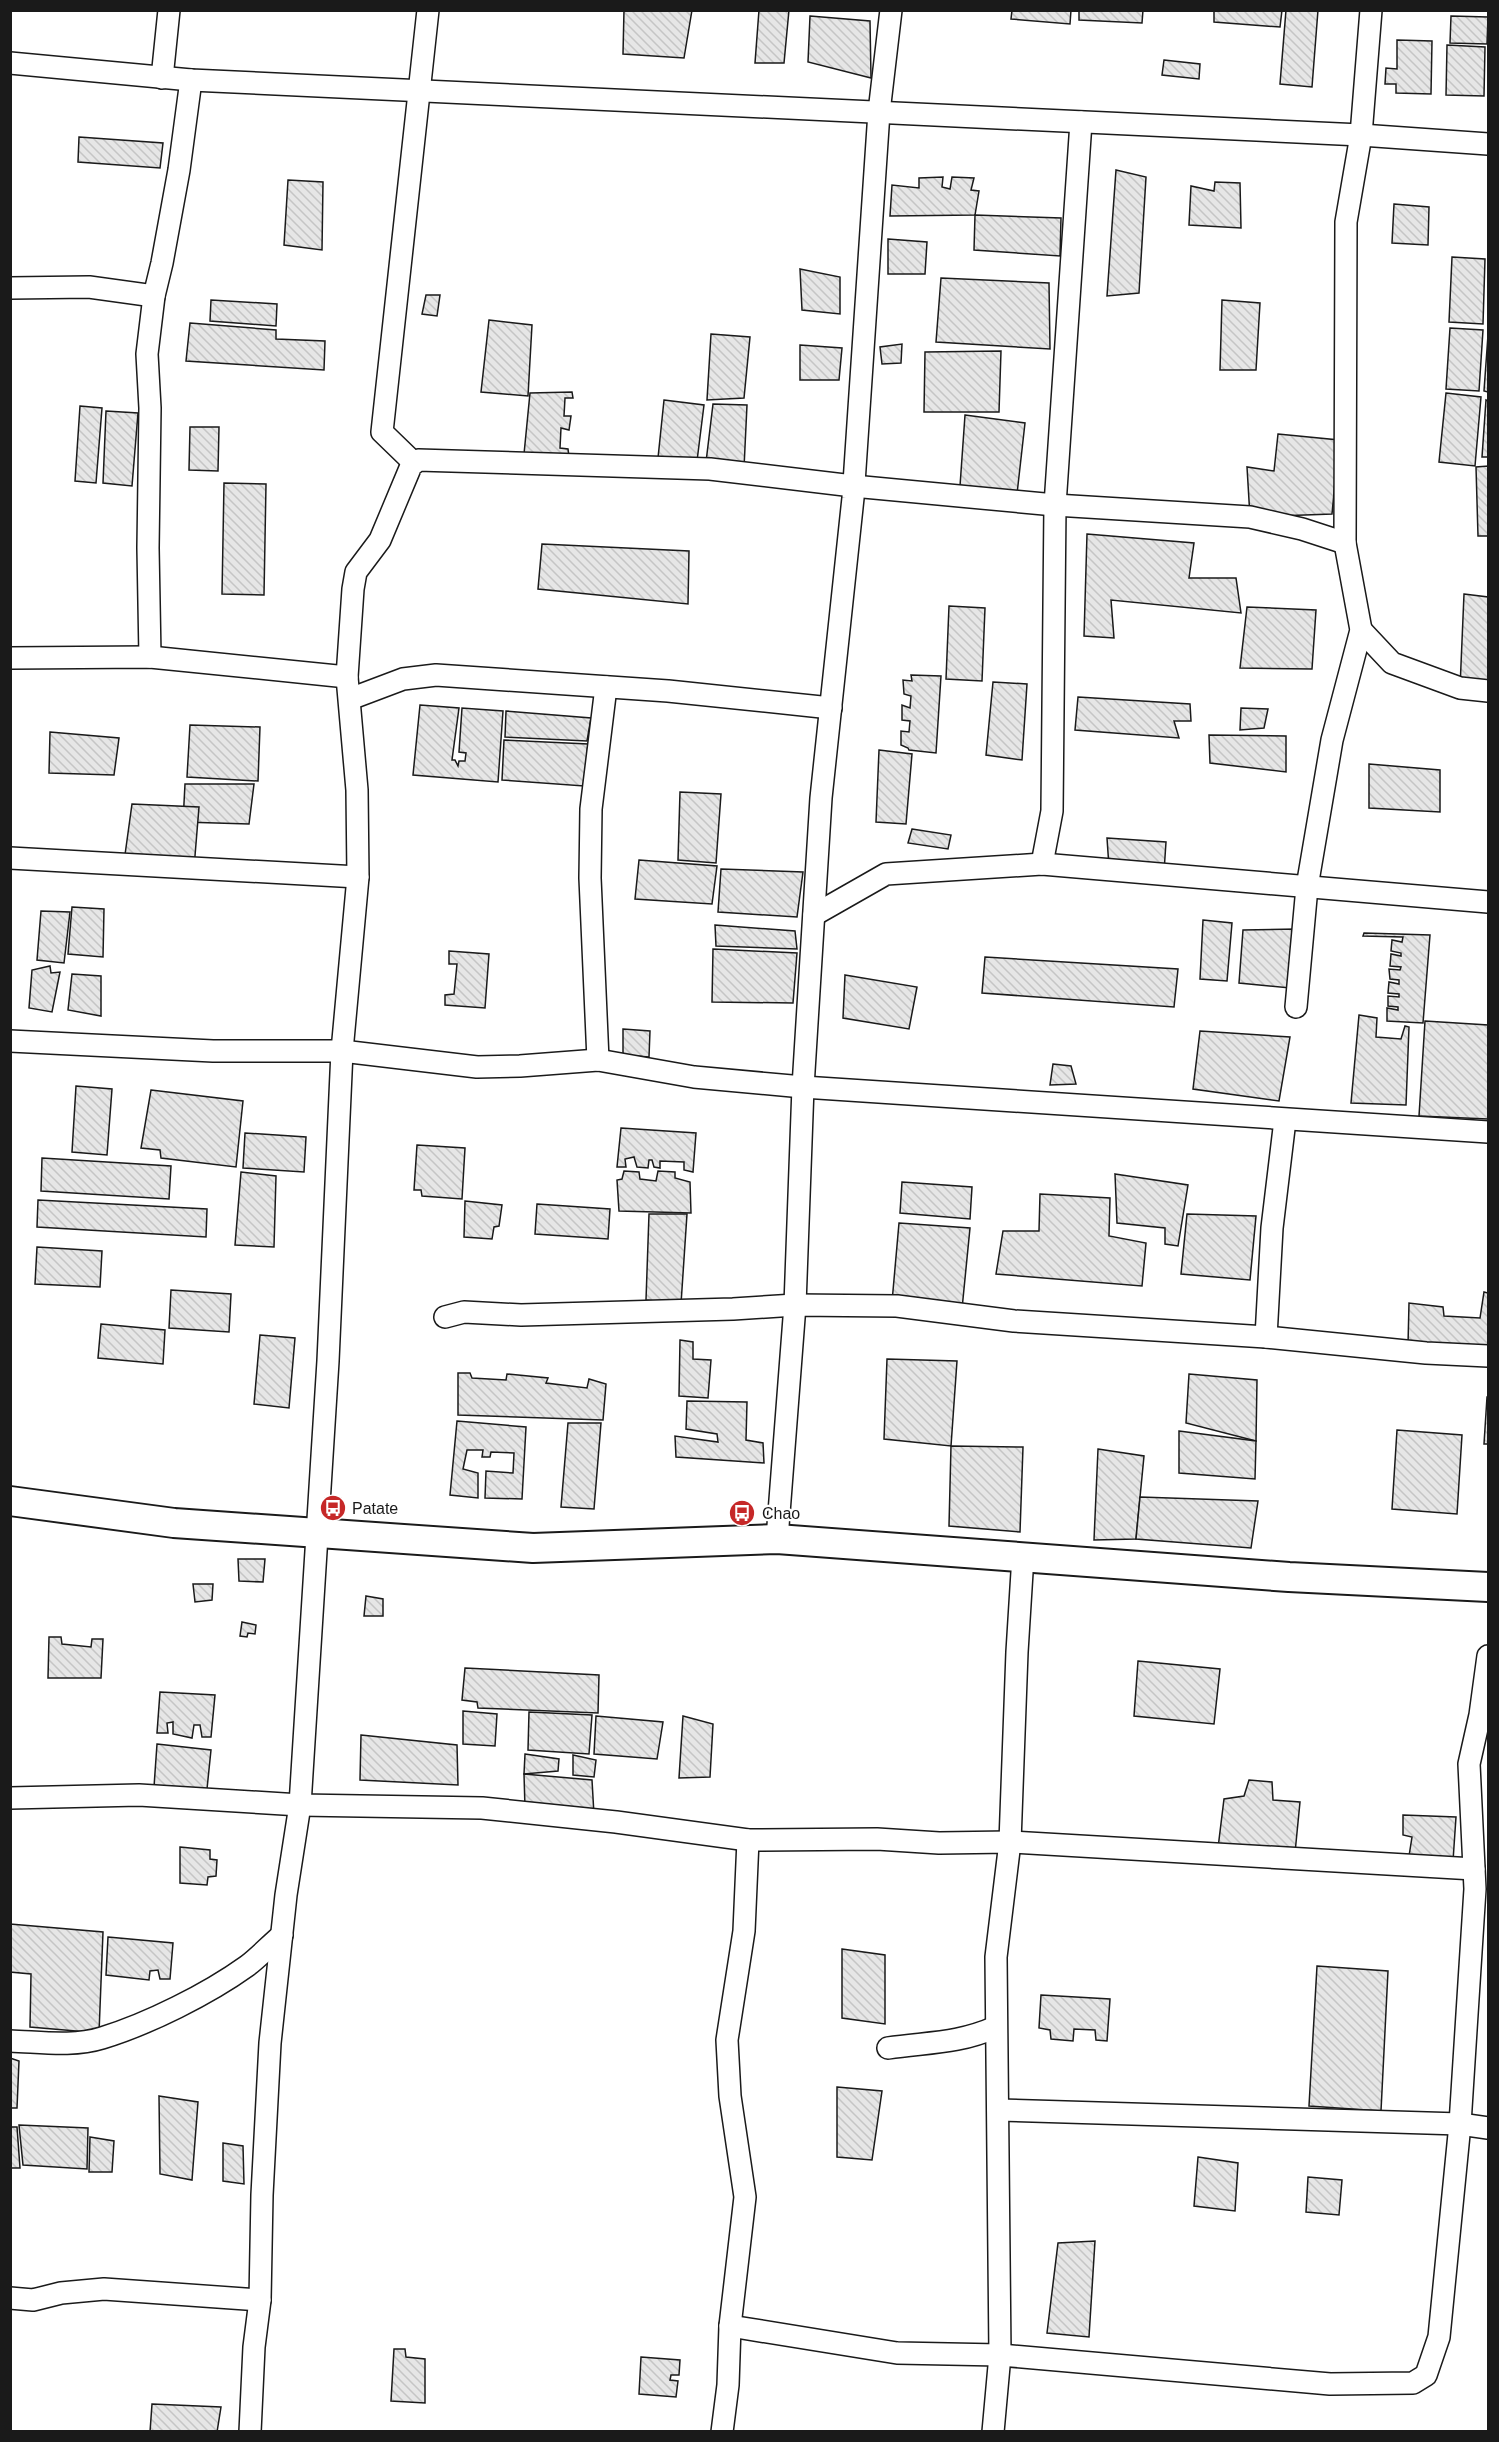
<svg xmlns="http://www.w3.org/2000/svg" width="1499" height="2442" font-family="Helvetica,sans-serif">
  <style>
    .building { fill: url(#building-back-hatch); stroke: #1a1a1a; stroke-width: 1.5 }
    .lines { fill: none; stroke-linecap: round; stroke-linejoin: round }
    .street-casing { stroke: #1a1a1a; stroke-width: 24 }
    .secondary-casing { stroke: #1a1a1a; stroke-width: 32 }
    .street { stroke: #fff; stroke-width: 21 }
    .secondary { stroke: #fff; stroke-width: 28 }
    .labels { text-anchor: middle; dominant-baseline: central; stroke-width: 4.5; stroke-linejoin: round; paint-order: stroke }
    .poi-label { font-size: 16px; fill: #1a1a1a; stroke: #fff; text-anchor: start }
  </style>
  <defs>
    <pattern id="building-back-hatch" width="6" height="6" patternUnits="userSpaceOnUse" patternTransform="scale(1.5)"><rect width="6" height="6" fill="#e6e6e6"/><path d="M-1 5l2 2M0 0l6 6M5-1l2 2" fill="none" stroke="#c5c5c5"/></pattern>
  </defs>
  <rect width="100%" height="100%" fill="#fff"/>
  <g class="building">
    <path d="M 624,10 L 692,10 L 684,58 L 623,54 Z"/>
    <path d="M 759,10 L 789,10 L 784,63 L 755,63 Z"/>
    <path d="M 1012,10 L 1071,10 L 1070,24 L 1011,19 Z"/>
    <path d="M 1079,10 L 1143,10 L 1142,23 L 1079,20 Z"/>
    <path d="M 1214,10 L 1282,10 L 1280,27 L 1214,22 Z"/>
    <path d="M 1286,10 L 1318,10 L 1312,87 L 1280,84 Z"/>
    <path d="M 810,16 L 870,21 L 871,78 L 808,62 Z"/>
    <path d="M 1451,16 L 1488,17 L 1487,44 L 1450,43 Z"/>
    <path d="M 1397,40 L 1432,41 L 1431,94 L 1396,93 L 1396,84 L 1385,84 L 1386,68 L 1397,69 Z"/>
    <path d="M 1447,45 L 1485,47 L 1484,96 L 1446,95 Z"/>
    <path d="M 1164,60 L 1200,64 L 1199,79 L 1162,75 Z"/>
    <path d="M 79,137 L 163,143 L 160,168 L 78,162 Z"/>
    <path d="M 1116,170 L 1146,177 L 1139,293 L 1107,296 Z"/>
    <path d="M 943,177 L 942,187 L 950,189 L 952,177 L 974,178 L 971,190 L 979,191 L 975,215 L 890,216 L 892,185 L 919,188 L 919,178 Z"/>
    <path d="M 288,180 L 323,182 L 322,250 L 284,245 Z"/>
    <path d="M 1215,182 L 1240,183 L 1241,228 L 1189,225 L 1191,186 L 1214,191 Z"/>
    <path d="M 1394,204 L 1429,207 L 1428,245 L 1392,243 Z"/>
    <path d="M 975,215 L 1061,218 L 1060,256 L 974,250 Z"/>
    <path d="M 888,239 L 927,242 L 925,274 L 888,274 Z"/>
    <path d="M 1452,257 L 1485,259 L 1483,324 L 1449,322 Z"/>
    <path d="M 800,269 L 840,277 L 840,314 L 802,310 Z"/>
    <path d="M 941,278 L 1049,283 L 1050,349 L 936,342 Z"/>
    <path d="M 426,295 L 440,295 L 437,316 L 422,314 Z"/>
    <path d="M 211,300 L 277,304 L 276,326 L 210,321 Z"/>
    <path d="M 1222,300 L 1260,303 L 1256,370 L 1220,370 Z"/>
    <path d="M 489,320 L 532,325 L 528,396 L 481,392 Z"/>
    <path d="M 190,323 L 276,330 L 276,339 L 325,341 L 324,370 L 186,361 Z"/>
    <path d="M 1450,328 L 1483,330 L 1479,391 L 1446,389 Z"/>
    <path d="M 711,334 L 750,337 L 744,398 L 707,400 Z"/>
    <path d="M 1488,335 L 1488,392 L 1484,391 Z"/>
    <path d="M 902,344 L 901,363 L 882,364 L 880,347 Z"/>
    <path d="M 800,345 L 842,348 L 839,380 L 800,380 Z"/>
    <path d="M 1001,351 L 999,412 L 924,412 L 925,352 Z"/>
    <path d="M 572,392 L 573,398 L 565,398 L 564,416 L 571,416 L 569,430 L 561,428 L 560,448 L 568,449 L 569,457 L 524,454 L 530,393 Z"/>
    <path d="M 1446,393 L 1481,397 L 1475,466 L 1439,462 Z"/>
    <path d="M 664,400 L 704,405 L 697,461 L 658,458 Z"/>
    <path d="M 1486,400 L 1488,401 L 1488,457 L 1482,457 Z"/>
    <path d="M 713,404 L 747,405 L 744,468 L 706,462 Z"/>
    <path d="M 80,406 L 102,408 L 96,483 L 75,481 Z"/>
    <path d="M 106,411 L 138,413 L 132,486 L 103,483 Z"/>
    <path d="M 965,415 L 1025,423 L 1017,494 L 960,486 Z"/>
    <path d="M 190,427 L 219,427 L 218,471 L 189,470 Z"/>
    <path d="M 1278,434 L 1339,440 L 1332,514 L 1250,517 L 1247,467 L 1274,471 Z"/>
    <path d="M 1488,466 L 1488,536 L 1478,536 L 1476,467 Z"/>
    <path d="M 224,483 L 266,484 L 264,595 L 222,594 Z"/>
    <path d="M 1087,534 L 1194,543 L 1189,578 L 1236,578 L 1241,613 L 1111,600 L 1114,638 L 1084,636 Z"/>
    <path d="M 542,544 L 689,551 L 688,604 L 538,589 Z"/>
    <path d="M 1464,594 L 1488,597 L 1488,688 L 1460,688 Z"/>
    <path d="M 949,606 L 985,608 L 982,681 L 946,679 Z"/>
    <path d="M 1247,607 L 1316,610 L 1312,669 L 1240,668 Z"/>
    <path d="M 911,675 L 941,676 L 936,753 L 909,750 L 908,748 L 901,745 L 901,731 L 909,732 L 910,721 L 902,720 L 902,705 L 910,708 L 911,696 L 904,694 L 903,680 L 912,681 Z"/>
    <path d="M 993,682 L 1027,684 L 1022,760 L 986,755 Z"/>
    <path d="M 1078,697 L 1190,704 L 1191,721 L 1174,721 L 1179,738 L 1075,730 Z"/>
    <path d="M 420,705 L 459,708 L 452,760 L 455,760 L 458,766 L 459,761 L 465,761 L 466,753 L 459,752 L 462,708 L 503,711 L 498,782 L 413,775 Z"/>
    <path d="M 1241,708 L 1268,709 L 1264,728 L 1240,730 Z"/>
    <path d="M 506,711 L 591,718 L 587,741 L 505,737 Z"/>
    <path d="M 190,725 L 260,727 L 258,781 L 187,777 Z"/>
    <path d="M 50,732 L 119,738 L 114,775 L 49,773 Z"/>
    <path d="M 1209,735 L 1286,736 L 1286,772 L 1210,763 Z"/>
    <path d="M 504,740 L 588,744 L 584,786 L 502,780 Z"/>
    <path d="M 879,750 L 912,754 L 906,824 L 876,822 Z"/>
    <path d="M 1369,764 L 1440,770 L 1440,812 L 1369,808 Z"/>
    <path d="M 185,784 L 254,784 L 249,824 L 183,822 Z"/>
    <path d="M 680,792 L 721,794 L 716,863 L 678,860 Z"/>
    <path d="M 132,804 L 199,807 L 194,868 L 124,862 Z"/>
    <path d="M 912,829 L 951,835 L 948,849 L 908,843 Z"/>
    <path d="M 1107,838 L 1166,842 L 1164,872 L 1109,867 Z"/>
    <path d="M 639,860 L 717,866 L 712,904 L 635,899 Z"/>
    <path d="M 721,869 L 803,872 L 797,917 L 718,912 Z"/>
    <path d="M 72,907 L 104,909 L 103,957 L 68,954 Z"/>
    <path d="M 41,911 L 70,912 L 64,963 L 37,960 Z"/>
    <path d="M 1203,920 L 1232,923 L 1227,981 L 1200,979 Z"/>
    <path d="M 715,925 L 795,931 L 797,949 L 716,946 Z"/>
    <path d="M 1296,929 L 1290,988 L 1239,983 L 1243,930 Z"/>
    <path d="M 1364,933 L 1430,935 L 1423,1023 L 1387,1021 L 1387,1008 L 1398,1010 L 1398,1007 L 1388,1006 L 1388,996 L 1399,997 L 1399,994 L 1388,993 L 1389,982 L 1399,984 L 1399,980 L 1390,979 L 1389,969 L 1400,970 L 1401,967 L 1390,966 L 1391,954 L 1401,956 L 1401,953 L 1391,951 L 1392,940 L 1402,942 L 1403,937 L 1363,936 Z"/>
    <path d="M 713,949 L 797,953 L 793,1003 L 712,1002 Z"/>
    <path d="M 449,951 L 489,954 L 485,1008 L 445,1005 L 445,995 L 454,994 L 457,964 L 449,964 Z"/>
    <path d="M 985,957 L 1178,969 L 1174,1007 L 982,993 Z"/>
    <path d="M 50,966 L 51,973 L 60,972 L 52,1012 L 29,1008 L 32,970 Z"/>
    <path d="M 72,974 L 101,976 L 101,1016 L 68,1010 Z"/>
    <path d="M 845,975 L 917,987 L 909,1029 L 843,1018 Z"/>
    <path d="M 1359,1015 L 1377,1018 L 1376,1037 L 1401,1039 L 1405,1026 L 1409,1027 L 1406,1105 L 1351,1103 Z"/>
    <path d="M 1425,1021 L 1488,1025 L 1488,1119 L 1419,1116 Z"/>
    <path d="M 623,1029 L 650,1031 L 649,1057 L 623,1055 Z"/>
    <path d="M 1200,1031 L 1290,1037 L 1279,1101 L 1193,1089 Z"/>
    <path d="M 1053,1064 L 1071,1066 L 1076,1084 L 1050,1085 Z"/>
    <path d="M 76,1086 L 112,1089 L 107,1155 L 72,1152 Z"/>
    <path d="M 151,1090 L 243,1101 L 236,1167 L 161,1158 L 160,1150 L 141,1148 Z"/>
    <path d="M 621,1128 L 696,1133 L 693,1172 L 684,1170 L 684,1162 L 660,1161 L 660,1168 L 654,1167 L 652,1160 L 649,1160 L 648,1168 L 637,1167 L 634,1157 L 625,1159 L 626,1167 L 617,1167 Z"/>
    <path d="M 245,1133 L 306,1137 L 304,1172 L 243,1168 Z"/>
    <path d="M 417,1145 L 465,1148 L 462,1199 L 422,1196 L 421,1190 L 414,1190 Z"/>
    <path d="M 42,1158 L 171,1166 L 169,1199 L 41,1191 Z"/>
    <path d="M 624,1171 L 639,1172 L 640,1179 L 656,1181 L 658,1171 L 675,1172 L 675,1178 L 690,1182 L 691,1213 L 619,1211 L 617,1180 L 622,1179 Z"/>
    <path d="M 241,1172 L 276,1176 L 274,1247 L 235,1245 Z"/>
    <path d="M 1115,1174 L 1188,1185 L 1178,1246 L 1165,1244 L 1165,1228 L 1117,1223 Z"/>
    <path d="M 902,1182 L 972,1187 L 970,1219 L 900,1213 Z"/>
    <path d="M 1040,1194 L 1110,1198 L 1109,1236 L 1146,1243 L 1142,1286 L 996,1274 L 1003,1231 L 1039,1231 Z"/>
    <path d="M 38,1200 L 207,1209 L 206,1237 L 37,1227 Z"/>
    <path d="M 465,1201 L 502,1205 L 499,1226 L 494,1227 L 492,1239 L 464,1237 Z"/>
    <path d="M 537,1204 L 610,1209 L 608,1239 L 535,1234 Z"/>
    <path d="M 649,1214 L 687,1214 L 681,1304 L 646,1300 Z"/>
    <path d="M 1187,1214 L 1256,1216 L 1250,1280 L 1181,1274 Z"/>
    <path d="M 899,1223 L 970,1228 L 962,1309 L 892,1302 Z"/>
    <path d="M 37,1247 L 102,1251 L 100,1287 L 35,1284 Z"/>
    <path d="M 171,1290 L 231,1294 L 229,1332 L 169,1328 Z"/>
    <path d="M 1484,1292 L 1488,1293 L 1488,1348 L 1408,1345 L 1409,1303 L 1443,1307 L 1444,1316 L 1480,1318 Z"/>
    <path d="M 101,1324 L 165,1330 L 163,1364 L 98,1358 Z"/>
    <path d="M 260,1335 L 295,1338 L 289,1408 L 254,1404 Z"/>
    <path d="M 680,1340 L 693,1342 L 693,1359 L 711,1360 L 708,1398 L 679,1396 Z"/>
    <path d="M 887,1359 L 957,1361 L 951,1446 L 884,1439 Z"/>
    <path d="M 458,1373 L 470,1373 L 472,1378 L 506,1380 L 507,1374 L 548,1378 L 546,1383 L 587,1388 L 589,1379 L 606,1384 L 603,1420 L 458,1415 Z"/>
    <path d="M 1189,1374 L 1257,1380 L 1256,1441 L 1186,1423 Z"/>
    <path d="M 1487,1397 L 1488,1397 L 1488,1444 L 1484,1444 Z"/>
    <path d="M 687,1401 L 747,1402 L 746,1440 L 763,1443 L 764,1463 L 676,1457 L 675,1436 L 718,1442 L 717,1434 L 686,1429 Z"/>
    <path d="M 457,1421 L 526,1427 L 522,1499 L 485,1498 L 486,1471 L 513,1473 L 514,1453 L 491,1452 L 490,1457 L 482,1457 L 483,1450 L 467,1450 L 463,1469 L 478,1473 L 478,1498 L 450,1495 Z"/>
    <path d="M 568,1423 L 601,1423 L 594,1509 L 561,1507 Z"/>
    <path d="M 1397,1430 L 1462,1435 L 1457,1514 L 1392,1509 Z"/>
    <path d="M 1179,1431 L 1256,1441 L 1255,1479 L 1179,1473 Z"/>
    <path d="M 951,1446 L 1023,1447 L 1020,1532 L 949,1526 Z"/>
    <path d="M 1098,1449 L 1144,1456 L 1136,1539 L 1094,1540 Z"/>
    <path d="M 1140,1497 L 1258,1501 L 1251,1548 L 1136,1539 Z"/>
    <path d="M 238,1559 L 265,1559 L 263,1582 L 239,1581 Z"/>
    <path d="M 193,1584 L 213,1584 L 212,1600 L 195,1602 Z"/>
    <path d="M 366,1596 L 383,1599 L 383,1616 L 364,1616 Z"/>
    <path d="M 242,1622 L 256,1625 L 255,1634 L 248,1633 L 247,1637 L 240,1636 Z"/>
    <path d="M 49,1637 L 61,1637 L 62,1644 L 91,1647 L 92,1639 L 103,1639 L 101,1678 L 48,1678 Z"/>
    <path d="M 1138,1661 L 1220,1669 L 1214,1724 L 1134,1716 Z"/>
    <path d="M 465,1668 L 599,1675 L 598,1713 L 478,1708 L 477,1702 L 462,1700 Z"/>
    <path d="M 160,1692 L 215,1695 L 211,1737 L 202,1737 L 200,1725 L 194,1725 L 192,1738 L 173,1734 L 173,1722 L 167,1723 L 168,1733 L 157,1733 Z"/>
    <path d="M 463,1711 L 497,1714 L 495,1746 L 463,1744 Z"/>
    <path d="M 529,1712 L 592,1715 L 589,1754 L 528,1750 Z"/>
    <path d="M 596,1716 L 663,1722 L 657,1759 L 594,1754 Z"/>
    <path d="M 683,1716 L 713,1724 L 710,1777 L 679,1778 Z"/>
    <path d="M 361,1735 L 457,1745 L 458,1785 L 360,1780 Z"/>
    <path d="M 157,1744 L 211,1750 L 207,1789 L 154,1787 Z"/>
    <path d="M 525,1754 L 559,1759 L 558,1771 L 524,1774 Z"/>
    <path d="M 573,1755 L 596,1760 L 594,1777 L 573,1775 Z"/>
    <path d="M 524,1774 L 592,1780 L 594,1815 L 525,1808 Z"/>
    <path d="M 1249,1780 L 1272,1782 L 1273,1800 L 1300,1802 L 1295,1853 L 1218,1848 L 1224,1799 L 1244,1796 Z"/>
    <path d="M 1403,1815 L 1456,1817 L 1453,1861 L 1409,1856 L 1412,1837 L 1403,1835 Z"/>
    <path d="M 180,1847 L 210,1850 L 210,1859 L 217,1860 L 216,1876 L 208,1877 L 207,1885 L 180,1883 Z"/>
    <path d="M 10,1924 L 103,1932 L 99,2033 L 30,2027 L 31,1974 L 10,1972 Z"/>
    <path d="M 108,1937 L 173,1943 L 170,1979 L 160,1979 L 158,1970 L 150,1971 L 149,1980 L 106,1975 Z"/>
    <path d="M 842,1949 L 885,1955 L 885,2024 L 842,2018 Z"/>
    <path d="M 1317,1966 L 1388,1971 L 1381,2111 L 1309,2106 Z"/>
    <path d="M 1041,1995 L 1110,1999 L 1107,2041 L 1096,2040 L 1095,2030 L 1074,2029 L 1073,2041 L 1051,2039 L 1050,2030 L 1039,2028 Z"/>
    <path d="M 10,2058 L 19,2061 L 17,2108 L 10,2108 Z"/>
    <path d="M 837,2087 L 882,2091 L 872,2160 L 837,2157 Z"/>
    <path d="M 159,2096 L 198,2102 L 192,2180 L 160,2174 Z"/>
    <path d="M 19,2125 L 88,2128 L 87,2169 L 23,2165 Z"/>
    <path d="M 10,2127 L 17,2127 L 20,2168 L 10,2168 Z"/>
    <path d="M 90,2137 L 114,2141 L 112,2172 L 89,2172 Z"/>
    <path d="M 223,2143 L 243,2146 L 244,2184 L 223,2181 Z"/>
    <path d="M 1198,2157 L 1238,2163 L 1235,2211 L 1194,2206 Z"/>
    <path d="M 1308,2177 L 1342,2180 L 1339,2215 L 1306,2212 Z"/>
    <path d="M 1095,2241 L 1089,2337 L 1047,2333 L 1058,2243 Z"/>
    <path d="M 394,2349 L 405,2349 L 406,2357 L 425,2359 L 425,2403 L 391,2401 Z"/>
    <path d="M 641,2357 L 680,2360 L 679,2375 L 671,2375 L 670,2380 L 678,2381 L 676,2397 L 639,2394 Z"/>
    <path d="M 152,2404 L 221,2407 L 217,2432 L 150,2432 Z"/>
  </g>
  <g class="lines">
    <g class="street-casing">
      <g id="street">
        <path d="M 10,63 L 191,80 L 1361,135 L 1488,144"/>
        <path d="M 162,78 L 169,10"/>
        <path d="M 10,288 L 89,287 L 154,296"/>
        <path d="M 414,463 L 382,432 L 428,10"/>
        <path d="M 1361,630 L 1392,663 L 1460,688 L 1488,691"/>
        <path d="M 150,657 L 148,548 L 150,408 L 147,354 L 154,296 L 162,263 L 179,170 L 191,80"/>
        <path d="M 10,658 L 150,657 L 347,677"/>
        <path d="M 350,699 L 403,679 L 436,675 L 668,691 L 831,708"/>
        <path d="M 10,858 L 358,877"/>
        <path d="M 1042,864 L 1052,811 L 1055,505 L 1081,122"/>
        <path d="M 814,915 L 886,874 L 1042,864 L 1488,902"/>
        <path d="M 1296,1007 L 1307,887 L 1332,740 L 1361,630 L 1345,543 L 1346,222 L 1361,135 L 1371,10"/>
        <path d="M 10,1041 L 213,1051 L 342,1051 L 477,1067 L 520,1066 L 598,1060 L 694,1077 L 803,1087 L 1488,1132"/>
        <path d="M 598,1060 L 590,878 L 591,809 L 606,687"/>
        <path d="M 445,1317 L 464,1312 L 521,1315 L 733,1309 L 795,1305 L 897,1306 L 1014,1321 L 1266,1337 L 1426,1353 L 1488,1356"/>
        <path d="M 1266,1337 L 1272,1228 L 1285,1120"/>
        <path d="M 777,1539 L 795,1305 L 803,1087 L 821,798 L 853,498 L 879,112 L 891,10"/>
        <path d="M 10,1798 L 139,1795 L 300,1805 L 482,1808 L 616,1822 L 748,1840 L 877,1839 L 939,1843 L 1010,1842 L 1474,1869"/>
        <path d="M 10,2041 C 41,2042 73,2047 102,2038 C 148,2024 208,1994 247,1966 C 259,1957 270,1945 282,1935"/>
        <path d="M 888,2048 C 929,2042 957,2044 996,2027"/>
        <path d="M 998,2110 L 1460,2124 L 1488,2128"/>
        <path d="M 10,2298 L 33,2300 L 61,2293 L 104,2289 L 260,2300"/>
        <path d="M 730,2326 L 897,2353 L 1000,2355 L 1330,2384 L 1413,2383 L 1426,2375 L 1439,2337 L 1460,2124 L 1475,1889 L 1469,1764 L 1480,1715 L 1488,1656"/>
        <path d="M 250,2432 L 254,2347 L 260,2300 L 262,2195 L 270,2043 L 286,1895 L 300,1805 L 328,1361 L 342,1051 L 358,877 L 357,790 L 347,677 L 353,589 L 356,572 L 380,540 L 411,466 L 418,460 L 710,469 L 853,486 L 1055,505 L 1250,517 L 1302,529 L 1345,543"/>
        <path d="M 722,2432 L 728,2385 L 730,2326 L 745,2197 L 730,2096 L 727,2040 L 744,1931 L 748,1840"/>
        <path d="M 993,2432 L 1000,2355 L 996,1957 L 1010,1842 L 1017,1652 L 1023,1556"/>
      </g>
    </g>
    <g class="secondary-casing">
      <path id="secondary" d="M 10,1501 L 174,1523 L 533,1548 L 777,1539 L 1289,1577 L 1488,1587"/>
    </g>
    <use href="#street" class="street"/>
    <use href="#secondary" class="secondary"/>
  </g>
  <defs>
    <g id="bus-disc" transform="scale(1.35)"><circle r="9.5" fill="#c62828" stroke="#fff"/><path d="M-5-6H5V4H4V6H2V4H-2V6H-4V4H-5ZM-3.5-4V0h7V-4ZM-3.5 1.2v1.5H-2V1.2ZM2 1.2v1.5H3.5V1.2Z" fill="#fff"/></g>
  </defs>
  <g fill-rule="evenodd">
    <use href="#bus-disc" x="333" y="1508"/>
    <use href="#bus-disc" x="742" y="1513"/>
  </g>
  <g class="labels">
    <g class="poi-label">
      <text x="352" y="1508">Patate</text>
      <text x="762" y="1513">Chao</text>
    </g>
  </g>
  <rect width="1499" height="2442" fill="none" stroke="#1a1a1a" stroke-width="24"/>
</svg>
